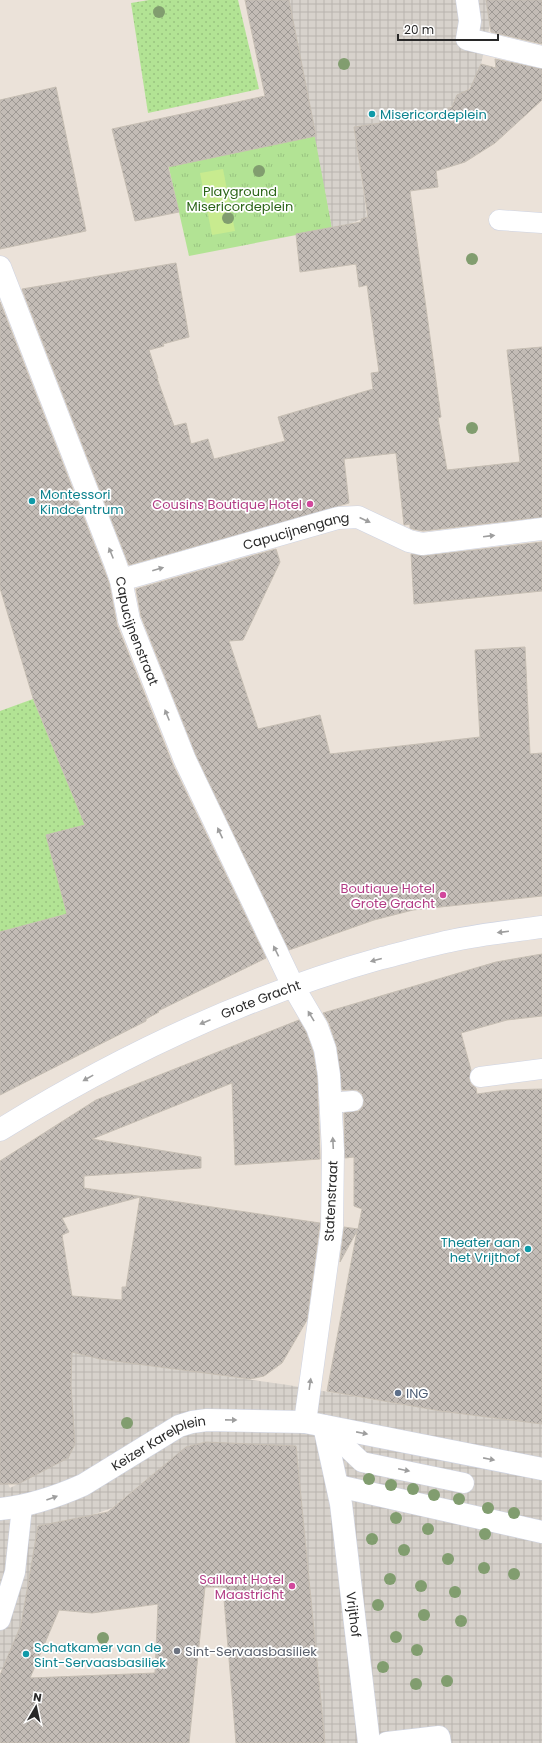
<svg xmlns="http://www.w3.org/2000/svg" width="542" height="1743" font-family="Poppins,sans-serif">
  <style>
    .grass { fill: url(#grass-dots) }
    .park { fill: url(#park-tufts) }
    .pitch { fill: #c8eb8f }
    .plaza { fill: url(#plaza-grid) }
    .building { fill: url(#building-cross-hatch); stroke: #c6beb3; fill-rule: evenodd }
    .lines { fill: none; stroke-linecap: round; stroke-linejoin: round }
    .lane-casing { stroke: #ced3e2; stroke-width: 21 }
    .street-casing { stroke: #ced3e2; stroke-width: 23 }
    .secondary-casing { stroke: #ced3e2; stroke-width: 23 }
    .lane { stroke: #fff; stroke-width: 20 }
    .street { stroke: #fff; stroke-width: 22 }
    .secondary { stroke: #fff; stroke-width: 22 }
    .tree { fill: #819d6f }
    .oneway { fill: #9e9e9e }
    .culture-dot { fill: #0f9aa8; stroke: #fff; stroke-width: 1.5 }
    .hotel-dot { fill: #d1479c; stroke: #fff; stroke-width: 1.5 }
    .service-dot { fill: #5c6f8a; stroke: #fff; stroke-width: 1.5 }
    .worship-dot { fill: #6b7280; stroke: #fff; stroke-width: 1.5 }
    .labels { text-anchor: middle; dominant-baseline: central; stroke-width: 3.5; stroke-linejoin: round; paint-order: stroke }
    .culture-label { font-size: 13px; fill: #0d838f; stroke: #fff; text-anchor: start }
    .park-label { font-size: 13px; fill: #2b6518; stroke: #fff }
    .hotel-label { font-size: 13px; fill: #b23c85; stroke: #fff; text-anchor: end }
    .street-label { font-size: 13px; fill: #282828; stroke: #fff }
    .service-label { font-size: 13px; fill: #4e5e75; stroke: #fff; text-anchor: start }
    .worship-label { font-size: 13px; fill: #5b616d; stroke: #fff; text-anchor: start }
  </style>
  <defs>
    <pattern id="grass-dots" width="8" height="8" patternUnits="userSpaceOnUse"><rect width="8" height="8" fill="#b2e394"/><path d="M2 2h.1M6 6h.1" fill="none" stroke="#99c380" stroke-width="1.8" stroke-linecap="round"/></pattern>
    <pattern id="park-tufts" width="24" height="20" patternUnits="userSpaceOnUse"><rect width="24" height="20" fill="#b2e394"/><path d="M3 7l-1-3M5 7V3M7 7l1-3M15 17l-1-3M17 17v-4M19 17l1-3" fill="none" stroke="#99c380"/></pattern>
    <pattern id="plaza-grid" width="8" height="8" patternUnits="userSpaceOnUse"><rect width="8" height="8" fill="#d7d2cc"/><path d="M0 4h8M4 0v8" fill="none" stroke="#b9b4af"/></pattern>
    <pattern id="building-cross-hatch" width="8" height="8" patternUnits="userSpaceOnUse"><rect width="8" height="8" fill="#c3bcb6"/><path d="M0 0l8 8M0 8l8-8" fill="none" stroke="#9e9994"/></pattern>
  </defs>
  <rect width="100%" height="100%" fill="#ebe2d9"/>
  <g class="grass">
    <path d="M 149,0 L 238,0 L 259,89 L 148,113 L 131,3 Z"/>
    <path d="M 33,699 L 85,825 L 46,835 L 67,914 L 0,932 L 0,711 Z"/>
  </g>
  <path class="park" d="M 316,136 L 332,228 L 189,256 L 168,164 Z"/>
  <path class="pitch" d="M 223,169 L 235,231 L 212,235 L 200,173 Z"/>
  <g class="plaza">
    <path d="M 289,0 L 486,0 L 490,25 L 481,64 L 472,85 L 466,92 L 457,95 L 455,103 L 448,109 L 426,116 L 398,120 L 390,116 L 383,122 L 354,127 L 367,217 L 347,225 L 332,228 Z"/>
    <path d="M 68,1348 L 119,1361 L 288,1385 L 440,1411 L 542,1424 L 542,1743 L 325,1743 L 296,1446 L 204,1442 L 184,1449 L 112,1508 L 89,1516 L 38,1526 L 20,1629 L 3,1669 L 0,1670 L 0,1484 L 8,1484 L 10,1488 L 68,1458 Z"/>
  </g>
  <g class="building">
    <path d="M 245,0 L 289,0 L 316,136 L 168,167 L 179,212 L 135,221 L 112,129 L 265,96 Z"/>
    <path d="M 486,0 L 542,0 L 542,44 L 491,32 Z"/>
    <path d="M 495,59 L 542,69 L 542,100 L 495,143 L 465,162 L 436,171 L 438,187 L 410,191 L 441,417 L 438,418 L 447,470 L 520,462 L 507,350 L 542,347 L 542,517 L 423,531 L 413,529 L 410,528 L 410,524 L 404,525 L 396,453 L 344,459 L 349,503 L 129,565 L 22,289 L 176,263 L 189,337 L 163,344 L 164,346 L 149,350 L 158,378 L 157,378 L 174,426 L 186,423 L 191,444 L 208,439 L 214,459 L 285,441 L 278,417 L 373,389 L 371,373 L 379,372 L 367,285 L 359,287 L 356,264 L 300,272 L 296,234 L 361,222 L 361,219 L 368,217 L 354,127 L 380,123 L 391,115 L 398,120 L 426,116 L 452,107 L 457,95 L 470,89 L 481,64 L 496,68 Z"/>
    <path d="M 56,87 L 86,231 L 0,249 L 0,100 Z"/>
    <path d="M 0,302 L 103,567 L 109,583 L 117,625 L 173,765 L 266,958 L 158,1011 L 159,1012 L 146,1019 L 146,1021 L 0,1095 L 0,932 L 67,914 L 46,835 L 85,825 L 33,698 L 0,588 Z"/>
    <path d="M 542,542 L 542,591 L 414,604 L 411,554 L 424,556 Z"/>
    <path d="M 276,549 L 280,562 L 243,640 L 229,641 L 258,729 L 320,715 L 330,754 L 480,737 L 475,650 L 525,647 L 530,754 L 542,753 L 542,896 L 413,910 L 374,920 L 289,950 L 196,755 L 141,616 L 136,589 Z"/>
    <path d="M 542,954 L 542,1016 L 507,1020 L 461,1033 L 471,1070 L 469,1079 L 471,1084 L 476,1088 L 477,1094 L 506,1090 L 542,1089 L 542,1424 L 441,1411 L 327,1391 L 357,1231 L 340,1262 L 344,1227 L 358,1229 L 362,1209 L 354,1206 L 354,1157 L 345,1158 L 344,1113 L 359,1111 L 363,1106 L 364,1100 L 362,1094 L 357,1090 L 342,1090 L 337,1047 L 329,1023 L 323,1013 L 496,962 Z"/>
    <path d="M 299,1020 L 306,1032 L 313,1052 L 317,1076 L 320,1159 L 235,1165 L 232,1083 L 92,1139 L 201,1157 L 201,1168 L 84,1176 L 84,1188 L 320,1223 L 307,1320 L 282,1363 L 264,1376 L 250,1379 L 100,1359 L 72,1352 L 71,1386 L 75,1444 L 68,1458 L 18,1484 L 0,1484 L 0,1161 L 96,1100 ZM 140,1197 L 126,1287 L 122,1287 L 122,1300 L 72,1296 L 62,1235 L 69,1232 L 62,1218 Z"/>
    <path d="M 206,1442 L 296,1446 L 325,1743 L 236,1743 L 223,1587 L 205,1587 L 189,1743 L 0,1743 L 0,1675 L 21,1625 L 38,1526 L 108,1512 L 186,1447 ZM 158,1604 L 155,1673 L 30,1678 L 59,1610 L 92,1613 Z"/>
  </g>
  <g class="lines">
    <g class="lane-casing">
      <g id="lane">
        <path d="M 499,220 L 542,223"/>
        <path d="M 480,1077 L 542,1069"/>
        <path d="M 331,1103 L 353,1101"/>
        <path d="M 324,1426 L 362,1462 L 464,1483"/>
        <path d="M 0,1620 L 15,1572 L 22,1507"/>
      </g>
    </g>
    <g class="street-casing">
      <g id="street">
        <path d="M 467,0 L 470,21 L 467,39 L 542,57"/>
        <path id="s1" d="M 0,267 L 115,563 L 121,580 L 129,620 L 185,760 L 293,986 L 317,1027 L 325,1049 L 329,1075 L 333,1151 L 332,1227 L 305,1422"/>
        <path id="s2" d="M 121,580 L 338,518 L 358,517 L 409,541 L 422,544 L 542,529"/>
        <path id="s3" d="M 324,1426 L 341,1504 L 369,1743"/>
        <path d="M 338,1486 L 542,1532"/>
        <path d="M 387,1743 L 439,1737 L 440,1743"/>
      </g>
    </g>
    <g class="secondary-casing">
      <g id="secondary">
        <path id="s4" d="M 0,1130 C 119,1056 246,996 382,958 C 406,952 430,945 455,940 C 484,934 513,931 542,927"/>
        <path id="s5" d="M 0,1509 C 30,1506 56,1497 83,1485 L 179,1426 L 192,1422 L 207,1420 L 305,1422 L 542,1469"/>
      </g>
    </g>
    <use href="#lane" class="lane"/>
    <use href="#street" class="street"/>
    <use href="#secondary" class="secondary"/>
  </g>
  <g class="tree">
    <circle cx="159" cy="12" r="6"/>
    <circle cx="344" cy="64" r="6"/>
    <circle cx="259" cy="171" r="6"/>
    <circle cx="228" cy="218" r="6"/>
    <circle cx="472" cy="259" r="6"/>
    <circle cx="472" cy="428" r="6"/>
    <circle cx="127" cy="1423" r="6"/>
    <circle cx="369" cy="1479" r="6"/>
    <circle cx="391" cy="1485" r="6"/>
    <circle cx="413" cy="1489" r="6"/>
    <circle cx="434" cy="1495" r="6"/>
    <circle cx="459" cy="1499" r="6"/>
    <circle cx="488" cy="1508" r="6"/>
    <circle cx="514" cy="1513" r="6"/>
    <circle cx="396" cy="1518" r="6"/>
    <circle cx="428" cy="1529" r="6"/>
    <circle cx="485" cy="1534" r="6"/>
    <circle cx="372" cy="1539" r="6"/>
    <circle cx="404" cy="1550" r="6"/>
    <circle cx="448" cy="1559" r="6"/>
    <circle cx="484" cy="1568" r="6"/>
    <circle cx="514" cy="1574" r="6"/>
    <circle cx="390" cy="1579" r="6"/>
    <circle cx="421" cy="1586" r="6"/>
    <circle cx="455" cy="1592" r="6"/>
    <circle cx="378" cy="1605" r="6"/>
    <circle cx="424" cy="1615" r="6"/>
    <circle cx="461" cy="1621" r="6"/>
    <circle cx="396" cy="1637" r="6"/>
    <circle cx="103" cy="1638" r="6"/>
    <circle cx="417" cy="1650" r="6"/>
    <circle cx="383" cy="1667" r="6"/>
    <circle cx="447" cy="1681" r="6"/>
    <circle cx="416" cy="1684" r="6"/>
  </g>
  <defs><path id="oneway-solid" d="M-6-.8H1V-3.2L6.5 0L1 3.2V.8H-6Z"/></defs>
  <g class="oneway">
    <use href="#oneway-solid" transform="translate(365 520) rotate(25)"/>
    <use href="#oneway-solid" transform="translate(489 536) rotate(-7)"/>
    <use href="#oneway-solid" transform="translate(111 553) rotate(-112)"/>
    <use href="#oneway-solid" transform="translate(158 569) rotate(-16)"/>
    <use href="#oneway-solid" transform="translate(167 715) rotate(-112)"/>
    <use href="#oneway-solid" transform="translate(220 833) rotate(-115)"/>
    <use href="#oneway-solid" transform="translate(503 932) rotate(173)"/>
    <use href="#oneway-solid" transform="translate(276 951) rotate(-116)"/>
    <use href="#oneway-solid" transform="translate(376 960) rotate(165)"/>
    <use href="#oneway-solid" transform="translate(311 1016) rotate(-121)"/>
    <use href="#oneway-solid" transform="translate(205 1022) rotate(157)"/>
    <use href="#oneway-solid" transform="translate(88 1078) rotate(151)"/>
    <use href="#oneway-solid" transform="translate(333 1143) rotate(-93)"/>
    <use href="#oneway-solid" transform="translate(310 1384) rotate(-82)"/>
    <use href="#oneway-solid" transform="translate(231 1420) rotate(1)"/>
    <use href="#oneway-solid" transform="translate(362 1433) rotate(11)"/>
    <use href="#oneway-solid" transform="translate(489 1459) rotate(11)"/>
    <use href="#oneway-solid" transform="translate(404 1470) rotate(12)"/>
    <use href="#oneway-solid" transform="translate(52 1498) rotate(-20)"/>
  </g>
  <g class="culture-dot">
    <circle cx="372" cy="114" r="4"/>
    <circle cx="32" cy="501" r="4"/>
    <circle cx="528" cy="1249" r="4"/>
    <circle cx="26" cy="1654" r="4"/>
  </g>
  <g class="hotel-dot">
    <circle cx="310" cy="504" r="4"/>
    <circle cx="443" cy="895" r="4"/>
    <circle cx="292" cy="1586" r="4"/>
  </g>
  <circle class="service-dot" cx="398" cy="1393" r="4"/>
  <circle class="worship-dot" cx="177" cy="1651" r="4"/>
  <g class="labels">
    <g class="culture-label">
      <text x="380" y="114">Misericordeplein</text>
      <text x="40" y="494">Montessori<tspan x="40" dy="15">Kindcentrum</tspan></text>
      <text x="520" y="1242" text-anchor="end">Theater aan<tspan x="520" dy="15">het Vrijthof</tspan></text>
      <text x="34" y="1647">Schatkamer van de<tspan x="34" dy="15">Sint-Servaasbasiliek</tspan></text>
    </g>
    <g class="park-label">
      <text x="240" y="191">Playground<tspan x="240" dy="15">Misericordeplein</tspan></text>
    </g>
    <g class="hotel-label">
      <text x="302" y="504">Cousins Boutique Hotel</text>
      <text x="435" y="888">Boutique Hotel<tspan x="435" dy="15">Grote Gracht</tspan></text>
      <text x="284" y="1579">Saillant Hotel<tspan x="284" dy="15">Maastricht</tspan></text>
    </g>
    <g class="street-label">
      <text stroke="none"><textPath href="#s2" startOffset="182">Capucijnengang</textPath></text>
      <text stroke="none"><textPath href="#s1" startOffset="389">Capucijnenstraat</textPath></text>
      <text stroke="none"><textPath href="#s4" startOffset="292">Grote Gracht</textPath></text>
      <text transform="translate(331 1201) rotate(-87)">Statenstraat</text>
      <text stroke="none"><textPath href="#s5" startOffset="174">Keizer Karelplein</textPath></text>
      <text stroke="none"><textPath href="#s3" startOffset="191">Vrijthof</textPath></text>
    </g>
    <g class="service-label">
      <text x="406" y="1393">ING</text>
    </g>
    <g class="worship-label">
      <text x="185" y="1651">Sint-Servaasbasiliek</text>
    </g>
  </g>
  <g transform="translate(36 1707) rotate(9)" stroke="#ffffff" stroke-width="3" paint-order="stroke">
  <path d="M0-3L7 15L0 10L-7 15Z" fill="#282828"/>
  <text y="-6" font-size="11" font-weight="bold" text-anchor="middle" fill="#282828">N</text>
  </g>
  <path d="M398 34v6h100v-6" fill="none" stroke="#282828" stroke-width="2"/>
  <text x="404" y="34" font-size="12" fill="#282828" stroke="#ffffff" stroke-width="3" paint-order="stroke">20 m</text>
</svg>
